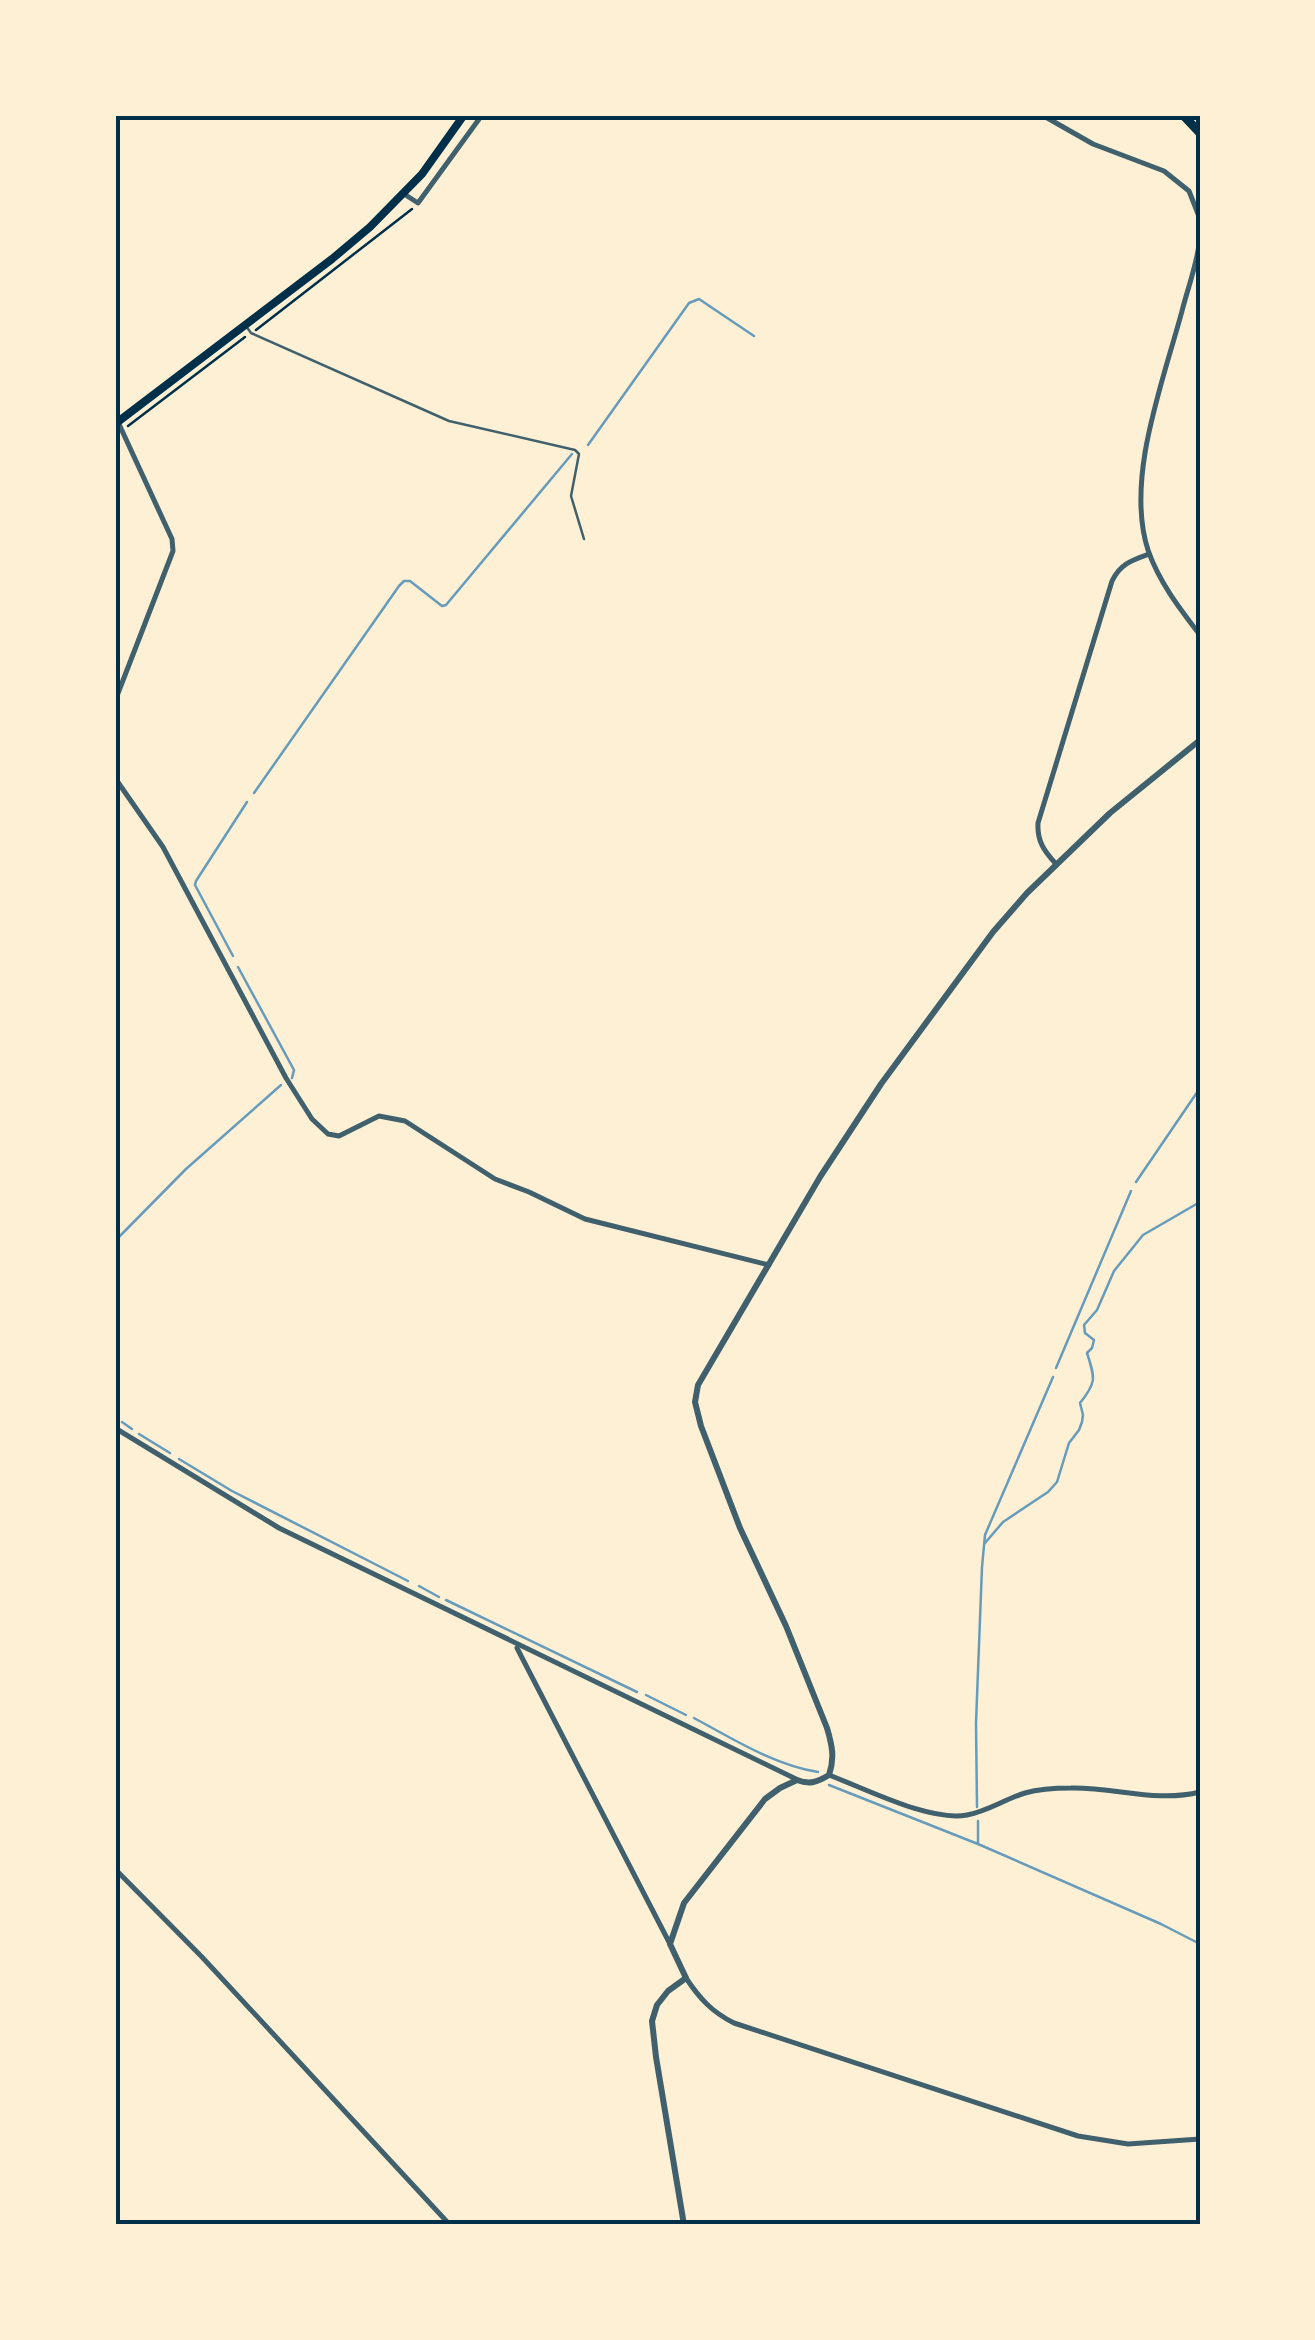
<svg xmlns="http://www.w3.org/2000/svg" width="1315" height="2340" font-family="'PT Serif',serif">
  <style>
    .lines { fill: none; stroke-linecap: round; stroke-linejoin: round }
    .stream { stroke: #669bbc; stroke-width: 2.5 }
    .path { stroke: #003049; stroke-width: 2.5 }
    .service { stroke: #3f606c; stroke-width: 2.5 }
    .minor { stroke: #3f606c; stroke-width: 5 }
    .tertiary { stroke: #3f606c; stroke-width: 6 }
    .primary { stroke: #003049; stroke-width: 8 }
    .motorway { stroke: #003049; stroke-width: 9 }
    .neatline { fill: none; stroke: #003049; stroke-width: 4 }
  </style>
  <rect width="100%" height="100%" fill="#fdf0d5"/>
  <g class="lines">
    <g class="stream">
      <path d="M 588,445 L 689,303 L 699,299 L 754,336"/>
      <path d="M 254,793 L 399,586 L 404,581 L 410,581 L 442,606 L 446,605 L 572,454"/>
      <path d="M 233,956 L 195,885 L 196,881 L 247,802"/>
      <path d="M 238,967 L 294,1070 L 292,1078"/>
      <path d="M 1136,1182 L 1200,1088"/>
      <path d="M 115,1241 L 186,1169 L 281,1085"/>
      <path d="M 1056,1368 L 1131,1191"/>
      <path d="M 122,1422 L 132,1429"/>
      <path d="M 139,1434 L 170,1453"/>
      <path d="M 179,1459 L 232,1491 L 408,1581"/>
      <path d="M 985,1543 L 1003,1522 L 1048,1492 L 1057,1482 L 1069,1443 L 1079,1430 L 1082,1422 L 1083,1415 L 1080,1403 C 1097,1382 1095,1378 1087,1353 L 1092,1348 L 1094,1340 L 1085,1333 L 1084,1325 L 1097,1310 L 1114,1271 L 1143,1235 L 1200,1202"/>
      <path d="M 419,1586 L 439,1597"/>
      <path d="M 446,1600 L 637,1692"/>
      <path d="M 646,1695 L 686,1715"/>
      <path d="M 694,1718 C 733,1739 774,1765 818,1772"/>
      <path d="M 829,1785 L 978,1844 L 1161,1924 L 1200,1944"/>
      <path d="M 977,1807 L 976,1723 L 982,1567 L 985,1535 L 1053,1377"/>
      <path d="M 978,1821 L 978,1842"/>
    </g>
    <g class="path">
      <path d="M 256,330 L 412,209"/>
      <path d="M 128,426 L 245,337"/>
    </g>
    <path class="service" d="M 246,326 L 251,333 L 449,421 L 575,450 L 579,454 L 571,496 L 584,539"/>
    <g class="minor">
      <path d="M 1042,115 L 1093,144 L 1164,171 L 1189,191 L 1200,219"/>
      <path d="M 404,194 L 418,203 L 482,115"/>
      <path d="M 1200,237 C 1198,262 1188,287 1182,311 C 1163,382 1125,479 1148,550 C 1159,582 1180,609 1200,635"/>
      <path d="M 115,701 L 173,551 L 172,539 L 118,422"/>
      <path d="M 115,778 L 163,847 L 286,1078 L 312,1119 L 328,1134 L 339,1136 L 379,1116 L 405,1121 L 495,1179 L 529,1192 L 585,1219 L 769,1265"/>
      <path d="M 1056,864 C 1044,851 1037,841 1038,823 L 1112,581 C 1120,564 1132,560 1149,554"/>
      <path d="M 115,1428 L 279,1528 L 796,1779"/>
      <path d="M 517,1648 L 670,1944"/>
      <path d="M 829,1775 C 866,1789 930,1822 967,1815 C 988,1811 1005,1799 1025,1793 C 1039,1789 1056,1788 1071,1788 C 1115,1787 1156,1803 1200,1792"/>
      <path d="M 115,1869 L 202,1957 L 450,2225"/>
      <path d="M 686,1978 C 700,1999 712,2012 734,2023 L 1078,2136 L 1128,2144 L 1200,2139"/>
    </g>
    <path class="tertiary" d="M 684,2225 L 656,2057 L 652,2021 L 657,2005 L 668,1991 L 686,1978 L 670,1944 L 684,1903 L 765,1799 L 780,1788 L 797,1780 C 810,1785 817,1782 829,1775 C 835,1758 832,1745 827,1728 L 786,1626 L 740,1528 L 701,1426 L 695,1402 L 698,1385 L 820,1177 L 881,1084 L 993,932 L 1027,893 L 1110,813 L 1200,740"/>
    <path class="primary" d="M 115,424 L 332,259 L 370,227 L 422,174 L 464,115"/>
    <path class="motorway" d="M 1183,115 L 1200,133"/>
  </g>
  <rect width="1315" height="2340" fill="none" stroke="#fdf0d5" stroke-width="235"/>
  <rect x="118" y="118" width="1080" height="2104" class="neatline"/>
</svg>
